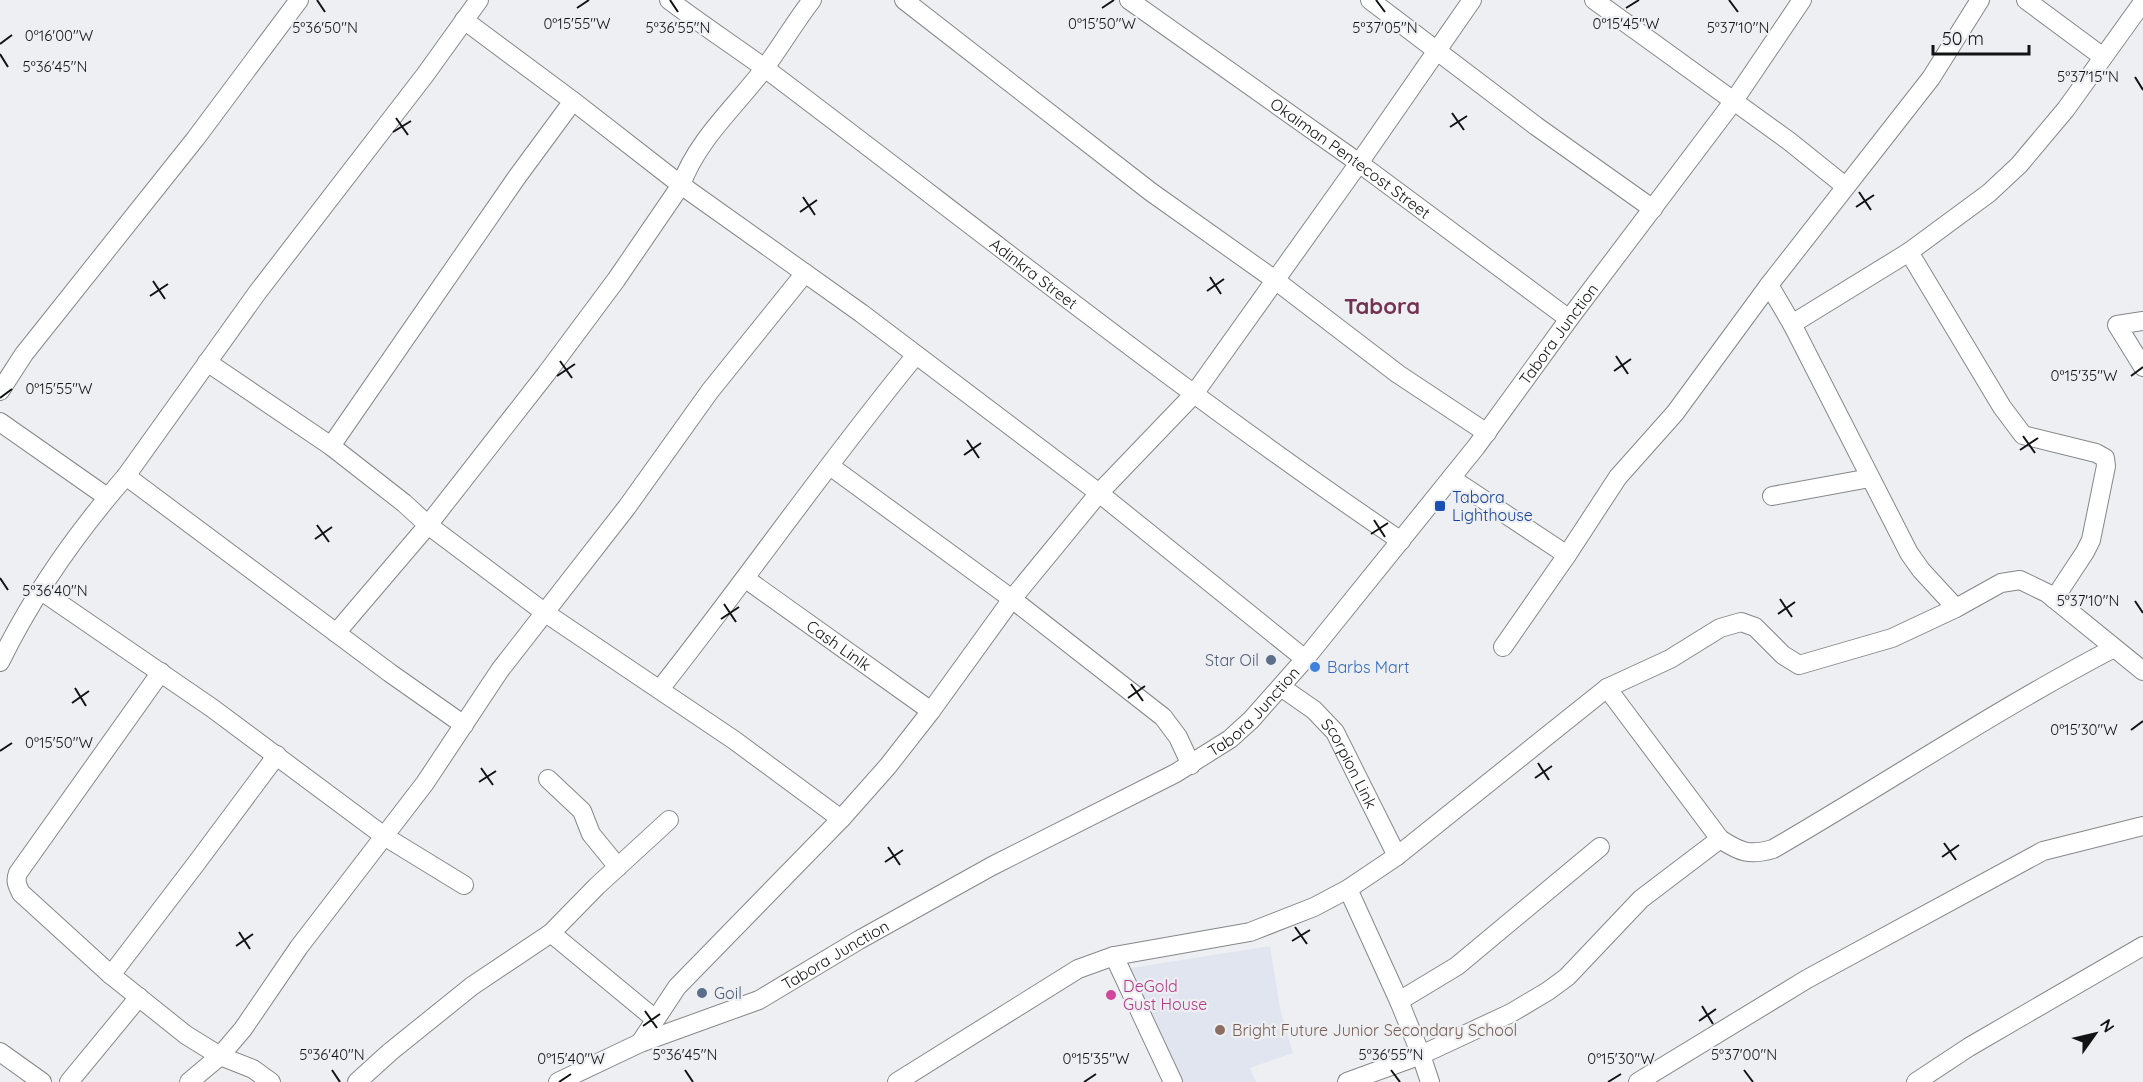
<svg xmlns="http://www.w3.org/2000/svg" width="2143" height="1082" font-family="Quicksand,sans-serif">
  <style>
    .built { fill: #e1e5ef }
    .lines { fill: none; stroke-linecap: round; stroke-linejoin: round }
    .minor-casing { stroke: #868789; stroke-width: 20 }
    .minor { stroke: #fff; stroke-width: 18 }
    .ticks { fill: none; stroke: #121314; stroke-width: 2 }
    .transit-dot { fill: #1a4fb4; stroke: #eeeff2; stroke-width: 2 }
    .service-dot { fill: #5c6f8a; stroke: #eeeff2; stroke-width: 2 }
    .shop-dot { fill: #3f7fe0; stroke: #eeeff2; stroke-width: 2 }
    .hotel-dot { fill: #d1479c; stroke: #eeeff2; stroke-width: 2 }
    .education-dot { fill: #8d6e63; stroke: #eeeff2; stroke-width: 2 }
    .labels { text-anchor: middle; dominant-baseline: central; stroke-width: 4.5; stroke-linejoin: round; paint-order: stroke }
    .street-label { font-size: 16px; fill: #121314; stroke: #eeeff2 }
    .transit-label { font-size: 16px; fill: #164399; stroke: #eeeff2; text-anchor: start }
    .service-label { font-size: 16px; fill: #4e5e75; stroke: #eeeff2; text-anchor: end }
    .shop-label { font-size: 16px; fill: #366cbe; stroke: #eeeff2; text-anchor: start }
    .hotel-label { font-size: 16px; fill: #b23c85; stroke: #eeeff2; text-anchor: start }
    .education-label { font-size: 16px; fill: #785e54; stroke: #eeeff2; text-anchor: start }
    .district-label { font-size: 22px; font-weight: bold; fill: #733252; stroke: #eeeff2 }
    .ticks-label { font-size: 15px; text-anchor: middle; fill: #121314; stroke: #eeeff2; stroke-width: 4.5; stroke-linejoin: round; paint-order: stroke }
  </style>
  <rect width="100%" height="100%" fill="#eeeff2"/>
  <path class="built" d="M 1270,946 L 1280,1008 L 1293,1053 L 1250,1068 L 1256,1082 L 1177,1082 L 1125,969 Z"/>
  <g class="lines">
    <g class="minor-casing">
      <g id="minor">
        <path id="s1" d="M 669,0 C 701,24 734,46 766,69 C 977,228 1183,393 1401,541"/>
        <path d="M 904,0 L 1151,192 L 1275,280 L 1398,374 L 1487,433"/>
        <path id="s2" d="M 1129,0 L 1359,163 L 1569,319"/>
        <path d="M 1370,0 L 1536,126 L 1653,209"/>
        <path d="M 1594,0 L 1789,141 L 1845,186"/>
        <path d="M 2026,0 L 2103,57"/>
        <path d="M 464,20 L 573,101 L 681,185 L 861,313 L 1099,493 L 1305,659"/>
        <path d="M 1909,252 L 2002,407 L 2023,435 L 2096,453 L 2105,458 L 2106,466 L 2091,540 L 2085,552 L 2054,599"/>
        <path d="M 1769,285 L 1792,324 L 1909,553 L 1921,570 L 1956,608"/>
        <path d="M 2143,321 L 2117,325 L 2143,367"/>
        <path d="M 1792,324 L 1909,252 L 1989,193 L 2019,165 L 2066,109 L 2143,2"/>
        <path d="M 207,362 L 331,446 L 404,503 L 428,525 L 544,612 L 734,740 L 841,819"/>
        <path d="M 0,391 L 24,354 L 196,138 L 299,0"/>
        <path d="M 0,422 L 107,497"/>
        <path d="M 331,446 L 517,177 L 573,101"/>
        <path d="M 830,466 L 1012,599 L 1163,717 L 1178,737 L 1191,765"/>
        <path d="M 126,476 L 390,673 L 464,725"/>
        <path d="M 1451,478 L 1567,555"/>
        <path d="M 1772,496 L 1870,478"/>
        <path id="s3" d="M 746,579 L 931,711"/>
        <path d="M 40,590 L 212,708 L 384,836 L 464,885"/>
        <path d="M 336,633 L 428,525 L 546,374 L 616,280 L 681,185 C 697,140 736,106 764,69 C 781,46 795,22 812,0"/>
        <path d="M 1503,647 L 1567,555 L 1618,477 L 1675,413 L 1769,285 L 1931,78 L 1980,0"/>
        <path d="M 0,662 C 33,595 77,532 126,476 L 257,293 L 425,75 L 479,0"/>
        <path d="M 161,672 L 18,873 C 15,881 17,885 21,893 L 111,975 L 186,1035 L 220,1056 L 253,1069 L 271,1082"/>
        <path id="s4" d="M 1281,687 L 1314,710 L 1335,732 L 1397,856"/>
        <path d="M 1607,688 L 1720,839 C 1740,852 1749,856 1773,849 C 1887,783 1997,709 2114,648"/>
        <path d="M 660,689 C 747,579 827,463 916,355"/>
        <path d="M 548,779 L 582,811 L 591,834 L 618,867"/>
        <path d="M 1348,889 L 1399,1001 L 1421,1055 L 1511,1013 L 1548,991 L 1567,977 L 1641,899 L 1720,839"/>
        <path d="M 551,933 L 655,1019"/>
        <path d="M 1114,956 L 1173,1082"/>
        <path d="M 111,975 L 195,865 L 277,755"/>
        <path d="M 1399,1001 L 1457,966 L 1600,847"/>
        <path d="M 640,1043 L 677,987 L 841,819 L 888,766 L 931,711 L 1012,599 L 1099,493 L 1194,394 L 1359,163 L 1472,0"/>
        <path d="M 0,1052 L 42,1082"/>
        <path d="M 69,1082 L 139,997"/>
        <path d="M 189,1082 L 220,1056 L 243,1029 L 299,947 L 425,783 L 500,670 L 627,507 L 710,391 L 805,273"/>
        <path d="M 357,1082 L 390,1052 L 472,986 L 551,933 L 597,886 L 669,820"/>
        <path id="s5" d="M 558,1082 L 640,1043 L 759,1000 L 859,940 L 992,866 L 1176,773 L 1230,739 L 1251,720 L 1305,659 L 1476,447 L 1569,319 L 1733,102 L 1802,0"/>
        <path d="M 897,1082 L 1078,969 L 1114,956 L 1250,932 L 1314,907 L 1348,889 L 1397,856 L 1607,688 L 1670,659 L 1720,628 L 1741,622 L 1755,627 L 1783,655 L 1799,665 L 1892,638 L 1956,608 L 2001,583 L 2020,580 L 2047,593 L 2143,671"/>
        <path d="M 1347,1082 L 1421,1055 L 1430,1082"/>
        <path d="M 1638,1082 L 1807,979 L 2043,851 L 2143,826"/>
        <path d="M 1916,1082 L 1969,1047 L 2143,946"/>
      </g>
    </g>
    <use href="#minor" class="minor"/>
  </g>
  <path class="ticks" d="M 317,0 L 325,12M 670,0 L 678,12M 1376,0 L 1385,12M 1729,0 L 1738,12M 577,8 L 589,0M 1102,8 L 1114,0M 1626,8 L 1639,0M 0,44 L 12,35M 0,54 L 8,67M 2135,77 L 2143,90M 1452,113 L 1464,130M 396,118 L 408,135M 1450,127 L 1467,116M 393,132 L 411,121M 1859,192 L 1871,210M 803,197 L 815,215M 1856,207 L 1874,195M 800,212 L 817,200M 1210,277 L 1221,294M 153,281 L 165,299M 1207,291 L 1224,279M 150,296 L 168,284M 1616,356 L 1628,374M 560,361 L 572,378M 1614,371 L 1631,359M 557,376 L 575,364M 2131,376 L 2143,367M 0,398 L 12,389M 2023,436 L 2035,453M 967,440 L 979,458M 2020,450 L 2038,438M 964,455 L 981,443M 1374,520 L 1385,537M 317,525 L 329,542M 1371,534 L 1388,523M 315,539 L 332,527M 0,578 L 8,590M 1780,599 L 1792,617M 2135,601 L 2143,613M 724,604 L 736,622M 1778,614 L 1795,602M 721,619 L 739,607M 1131,684 L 1143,701M 75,688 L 86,706M 1128,698 L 1145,686M 72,703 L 89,691M 2131,730 L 2143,721M 0,751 L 12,743M 1538,763 L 1549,780M 481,768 L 493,785M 1535,778 L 1552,766M 479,782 L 496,771M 1944,843 L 1956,860M 888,847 L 900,865M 1942,857 L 1959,845M 885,862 L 903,850M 1295,927 L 1307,944M 239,932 L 250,949M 1292,941 L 1310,930M 236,946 L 253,934M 1702,1006 L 1713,1024M 645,1011 L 657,1028M 1699,1021 L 1716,1009M 643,1026 L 660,1014M 332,1070 L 340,1082M 685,1070 L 693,1082M 1391,1070 L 1400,1082M 1744,1070 L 1753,1082M 559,1082 L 571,1074M 1084,1082 L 1096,1074M 1608,1082 L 1621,1074"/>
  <rect class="transit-dot" x="1434" y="500" width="12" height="12" rx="3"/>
  <g class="service-dot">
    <circle cx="1271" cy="660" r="6"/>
    <circle cx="702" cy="993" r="6"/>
  </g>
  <circle class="shop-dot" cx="1315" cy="667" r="6"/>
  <circle class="hotel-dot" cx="1111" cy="995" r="6"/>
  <circle class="education-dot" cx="1220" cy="1030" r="6"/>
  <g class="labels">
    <g class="street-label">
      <text stroke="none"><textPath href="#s2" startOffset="272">Okaiman Pentecost Street</textPath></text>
      <text stroke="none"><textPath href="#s1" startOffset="456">Adinkra Street</textPath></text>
      <text stroke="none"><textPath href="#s5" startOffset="1278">Tabora Junction</textPath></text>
      <text stroke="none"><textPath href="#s3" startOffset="114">Cash Linlk</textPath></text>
      <text stroke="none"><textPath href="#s5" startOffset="792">Tabora Junction</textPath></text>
      <text stroke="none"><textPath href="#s4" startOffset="105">Scorpion Link</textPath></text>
      <text stroke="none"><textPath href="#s5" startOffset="306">Tabora Junction</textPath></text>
    </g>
    <g class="transit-label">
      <text x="1452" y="497">Tabora<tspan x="1452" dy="18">Lighthouse</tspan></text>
    </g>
    <g class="service-label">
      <text x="1259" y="660">Star Oil</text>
      <text x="714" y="993" text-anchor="start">Goil</text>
    </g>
    <g class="shop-label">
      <text x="1327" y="667">Barbs Mart</text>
    </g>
    <g class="hotel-label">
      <text x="1123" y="986">DeGold<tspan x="1123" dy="18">Gust House</tspan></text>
    </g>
    <g class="education-label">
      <text x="1232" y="1030">Bright Future Junior Secondary School</text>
    </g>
    <g class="district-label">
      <text x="1382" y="306">Tabora</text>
    </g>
  </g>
  <g class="ticks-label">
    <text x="577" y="29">0°15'55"W</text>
    <text x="1102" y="29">0°15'50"W</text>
    <text x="1626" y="29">0°15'45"W</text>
    <text x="325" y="33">5°36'50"N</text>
    <text x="678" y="33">5°36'55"N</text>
    <text x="1385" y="33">5°37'05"N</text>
    <text x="1738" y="33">5°37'10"N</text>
    <text x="59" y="41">0°16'00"W</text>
    <text x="55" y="72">5°36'45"N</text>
    <text x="2088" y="82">5°37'15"N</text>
    <text x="2084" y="381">0°15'35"W</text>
    <text x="59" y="394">0°15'55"W</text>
    <text x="55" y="596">5°36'40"N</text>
    <text x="2088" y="606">5°37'10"N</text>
    <text x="2084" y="735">0°15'30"W</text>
    <text x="59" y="748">0°15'50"W</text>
    <text x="332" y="1060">5°36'40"N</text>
    <text x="685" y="1060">5°36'45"N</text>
    <text x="1391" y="1060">5°36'55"N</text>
    <text x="1744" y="1060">5°37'00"N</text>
    <text x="571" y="1064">0°15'40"W</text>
    <text x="1096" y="1064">0°15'35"W</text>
    <text x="1621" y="1064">0°15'30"W</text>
  </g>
  <g transform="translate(2095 1034) rotate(56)" stroke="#eeeff2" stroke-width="4.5" paint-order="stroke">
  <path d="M0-4.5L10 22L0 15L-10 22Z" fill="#121314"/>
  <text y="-9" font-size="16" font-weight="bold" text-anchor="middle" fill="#121314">N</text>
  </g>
  <path d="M1933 45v9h96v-9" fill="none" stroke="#121314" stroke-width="3"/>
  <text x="1942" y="45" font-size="18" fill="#121314" stroke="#eeeff2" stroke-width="4.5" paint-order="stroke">50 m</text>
</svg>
